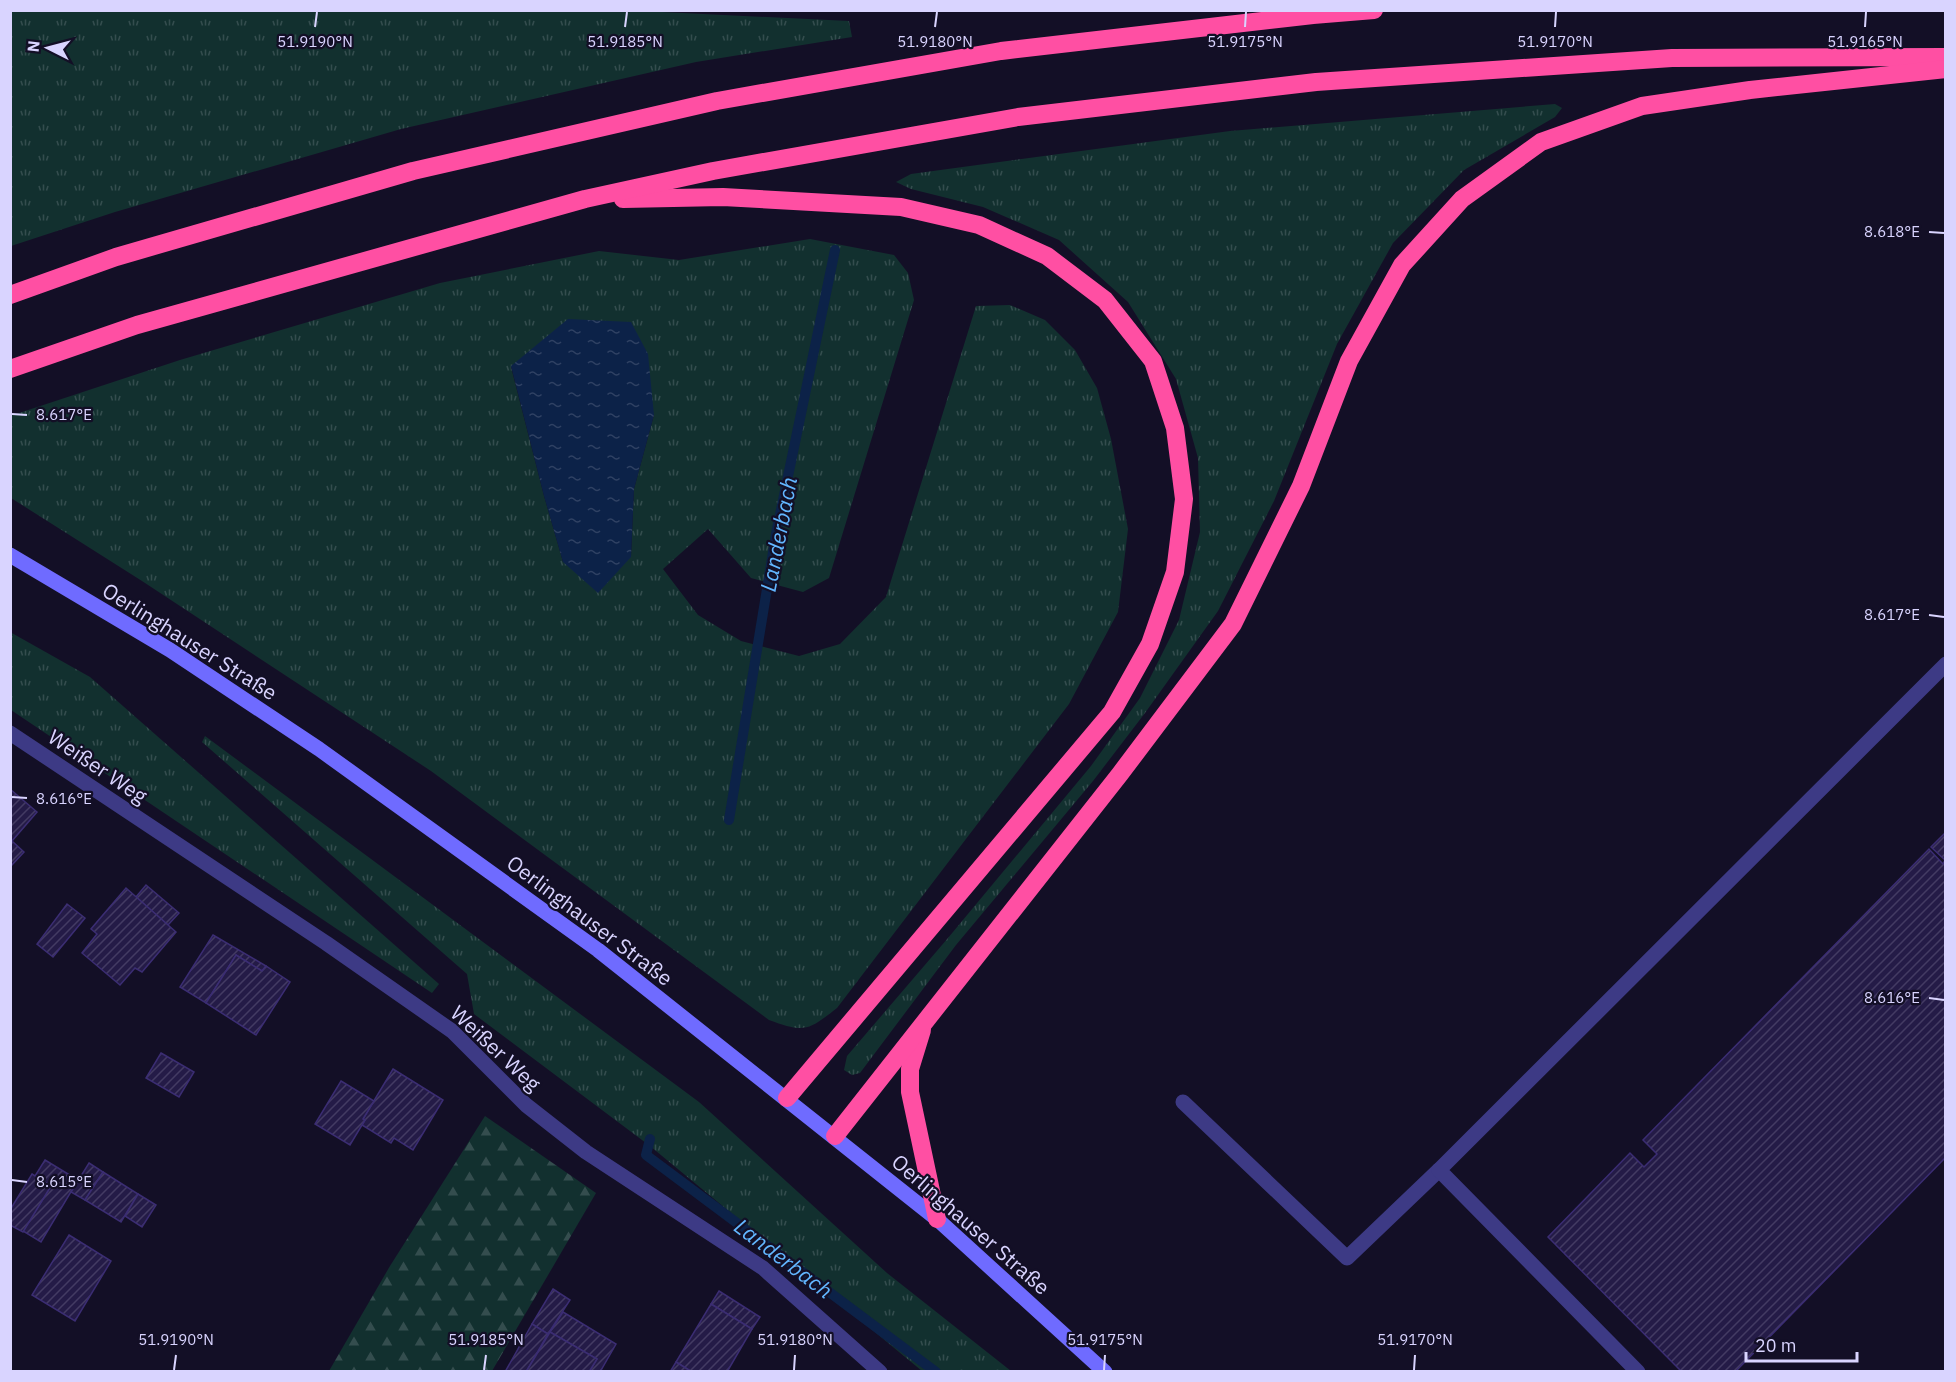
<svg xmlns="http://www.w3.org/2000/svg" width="1956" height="1382" font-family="'IBM Plex Sans',sans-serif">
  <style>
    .grass { fill: url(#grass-tufts); fill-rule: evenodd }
    .forest { fill: url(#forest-firs) }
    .water { fill: url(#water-ripples) }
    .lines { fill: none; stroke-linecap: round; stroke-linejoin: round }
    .stream { stroke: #0c2248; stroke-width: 10 }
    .building { fill: url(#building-hatch); stroke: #3b2d73; stroke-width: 1.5 }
    .lane { stroke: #3d3a85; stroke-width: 15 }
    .street { stroke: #3d3a85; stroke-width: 15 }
    .secondary { stroke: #6f6bff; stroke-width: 15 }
    .highway { stroke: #ff4fa3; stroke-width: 18 }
    .ticks { fill: none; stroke: #d9d4ff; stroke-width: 2 }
    .labels { text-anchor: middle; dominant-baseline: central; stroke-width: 4.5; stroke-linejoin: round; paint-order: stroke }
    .street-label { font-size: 21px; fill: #d9d4ff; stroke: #130f26 }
    .water-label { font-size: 22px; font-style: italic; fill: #62b6ff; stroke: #130f26 }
    .ticks-label { font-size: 15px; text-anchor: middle; fill: #d9d4ff; stroke: #130f26; stroke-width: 4.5; stroke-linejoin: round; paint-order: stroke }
  </style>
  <defs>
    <pattern id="grass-tufts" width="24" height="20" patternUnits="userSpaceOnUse" patternTransform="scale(1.5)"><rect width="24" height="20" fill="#12302f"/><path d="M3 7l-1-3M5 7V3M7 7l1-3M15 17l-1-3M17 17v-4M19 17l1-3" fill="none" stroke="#344d4e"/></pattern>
    <pattern id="forest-firs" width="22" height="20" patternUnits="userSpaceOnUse" patternTransform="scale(1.5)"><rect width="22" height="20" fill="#12302f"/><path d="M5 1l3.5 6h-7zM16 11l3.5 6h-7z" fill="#344d4e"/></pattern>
    <pattern id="water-ripples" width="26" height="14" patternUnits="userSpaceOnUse" patternTransform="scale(1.5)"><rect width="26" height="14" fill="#0c2248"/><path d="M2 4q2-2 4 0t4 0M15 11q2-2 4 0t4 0" fill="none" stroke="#2f4163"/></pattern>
    <pattern id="building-hatch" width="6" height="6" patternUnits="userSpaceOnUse" patternTransform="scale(1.5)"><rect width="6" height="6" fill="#241b47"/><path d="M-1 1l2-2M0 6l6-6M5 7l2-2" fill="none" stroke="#433b63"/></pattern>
  </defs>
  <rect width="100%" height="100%" fill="#130f26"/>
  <g class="grass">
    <path d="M 621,10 L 849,21 L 852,37 L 696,62 L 401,129 L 115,212 L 11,246 L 11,11 Z"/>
    <path d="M 1555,104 L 1562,108 L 1555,117 L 1464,170 L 1393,243 L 1337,344 L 1274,501 L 1218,611 L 1145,713 L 1093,781 L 956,945 L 860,1073 L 852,1075 L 844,1070 L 847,1056 L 948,938 L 1091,766 L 1140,698 L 1179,620 L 1200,532 L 1198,458 L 1176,379 L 1128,302 L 1059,240 L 983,207 L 911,189 L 896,182 L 911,174 L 1230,131 Z"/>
    <path d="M 810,239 L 894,255 L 908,273 L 914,300 L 829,578 L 803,592 L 751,578 L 708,529 L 663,569 L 698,615 L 741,641 L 799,656 L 840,644 L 886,597 L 976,306 L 1010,305 L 1045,320 L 1075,350 L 1097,388 L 1111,439 L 1128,529 L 1118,612 L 1069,704 L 837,1008 C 808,1031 804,1033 769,1020 L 431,771 L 142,581 L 11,498 L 10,416 L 180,360 L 440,283 L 599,251 L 679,260 ZM 511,367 L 654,415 L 634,489 L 631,557 L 563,562 L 544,496 Z"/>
    <path d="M 10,632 L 90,677 L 439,984 L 432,993 L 11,710 Z"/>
    <path d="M 205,736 L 699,1102 L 887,1273 L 1011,1371 L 922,1371 L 650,1146 L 474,1014 L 467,974 L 202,742 Z"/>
  </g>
  <path class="forest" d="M 485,1116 L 596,1193 L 492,1371 L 329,1371 L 390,1266 Z"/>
  <path class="water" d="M 568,319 L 631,322 L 648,354 L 654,415 L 634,489 L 631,557 L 598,593 L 563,562 L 544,496 L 511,366 Z"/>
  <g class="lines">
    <g class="stream">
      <path d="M 729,820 L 776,534 L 835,250"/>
      <path d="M 650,1139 L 646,1155 L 936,1372"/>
    </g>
  </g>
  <g class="building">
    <path d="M 10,789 L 37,812 L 12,841 L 24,852 L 10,867 Z"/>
    <path d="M 1946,832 L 1946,1157 L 1735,1372 L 1682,1372 L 1548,1237 L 1630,1153 L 1644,1167 L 1657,1154 L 1643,1140 L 1929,849 L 1943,864 L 1945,860 L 1931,847 Z"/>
    <path d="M 146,885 L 179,913 L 168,925 L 136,897 Z"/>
    <path d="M 126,888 L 176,932 L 142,972 L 135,968 L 120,985 L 82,953 L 97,934 L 91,929 Z"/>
    <path d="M 67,904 L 85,918 L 53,957 L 37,944 Z"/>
    <path d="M 213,935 L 266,966 L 262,971 L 236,955 L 206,1003 L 180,987 Z"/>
    <path d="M 236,955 L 262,971 L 266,966 L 290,982 L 256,1035 L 206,1003 Z"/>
    <path d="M 161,1053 L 194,1072 L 179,1097 L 146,1078 Z"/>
    <path d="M 393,1069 L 443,1100 L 413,1150 L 394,1138 L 391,1143 L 362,1125 L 365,1120 L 363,1119 Z"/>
    <path d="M 341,1081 L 374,1101 L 363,1119 L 365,1120 L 350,1145 L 315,1124 Z"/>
    <path d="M 45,1160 L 78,1180 L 41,1242 L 23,1231 L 51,1186 L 35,1176 Z"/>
    <path d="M 89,1163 L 103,1172 L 85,1200 L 71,1192 Z"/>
    <path d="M 103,1172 L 138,1194 L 121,1222 L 85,1200 Z"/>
    <path d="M 32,1174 L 51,1186 L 23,1232 L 10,1225 L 10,1210 Z"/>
    <path d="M 138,1194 L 156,1205 L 142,1227 L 125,1216 Z"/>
    <path d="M 69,1235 L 111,1261 L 75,1321 L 32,1295 Z"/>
    <path d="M 553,1289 L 570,1300 L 548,1334 L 532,1324 Z"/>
    <path d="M 719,1291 L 760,1317 L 752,1329 L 711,1304 Z"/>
    <path d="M 711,1304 L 752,1329 L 727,1372 L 692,1372 L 676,1362 Z"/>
    <path d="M 563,1312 L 616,1344 L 600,1372 L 589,1372 L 597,1359 L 550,1332 Z"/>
    <path d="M 532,1324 L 548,1334 L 526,1372 L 505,1372 Z"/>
    <path d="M 550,1332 L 597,1359 L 589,1372 L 526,1372 Z"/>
    <path d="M 676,1362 L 692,1372 L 670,1372 Z"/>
  </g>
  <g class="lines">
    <g class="lane">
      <path d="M 1183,1102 L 1347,1258 L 1439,1170"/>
      <path d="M 1638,1372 L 1439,1170 L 1946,664"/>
    </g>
    <path class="street" d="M 10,733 L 326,943 L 452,1031 L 526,1105 L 586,1152 L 763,1268 L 880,1372"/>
    <path class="secondary" d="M 10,555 L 170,650 L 319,749 L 598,950 L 937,1219 L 1105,1372"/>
    <g class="highway">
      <path d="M 623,199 L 723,197 L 901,207 L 979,225 L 1047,256 L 1105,300 L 1153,361 L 1175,428 L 1184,499 L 1175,572 L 1150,644 L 1112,712 L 787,1098"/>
      <path d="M 10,295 L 116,257 L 413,171 L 717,101 L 1001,51 L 1313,15 L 1374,10"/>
      <path d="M 10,369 L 137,325 L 585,199 L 713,171 L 1018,117 L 1316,82 L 1672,58 L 1946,57"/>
      <path d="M 922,1030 L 910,1069 L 910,1092 L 937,1219"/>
      <path d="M 835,1136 L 1120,774 L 1233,624 L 1301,486 L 1349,361 L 1402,265 L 1462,199 L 1541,142 L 1642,106 L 1750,90 L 1946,69"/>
    </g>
  </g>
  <path class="ticks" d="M 315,27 L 317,12M 625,27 L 627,12M 935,27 L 937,12M 1245,27 L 1246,12M 1555,27 L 1556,12M 1865,27 L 1866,12M 1929,232 L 1944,233M 12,414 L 27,415M 1929,615 L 1944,617M 12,797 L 27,798M 1929,998 L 1944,1000M 12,1180 L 27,1182M 174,1370 L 176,1355M 484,1370 L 486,1355M 794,1370 L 795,1355M 1104,1370 L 1105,1355M 1414,1370 L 1415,1355"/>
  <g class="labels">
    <g class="street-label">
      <text transform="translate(190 641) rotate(32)">Oerlinghauser Straße</text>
      <text transform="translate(98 766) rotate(34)">Weißer Weg</text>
      <text transform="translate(590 920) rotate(37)">Oerlinghauser Straße</text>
      <text transform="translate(496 1048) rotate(43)">Weißer Weg</text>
      <text transform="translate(971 1224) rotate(41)">Oerlinghauser Straße</text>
    </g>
    <g class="water-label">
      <text transform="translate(778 534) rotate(-79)">Landerbach</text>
      <text transform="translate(784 1258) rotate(37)">Landerbach</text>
    </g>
  </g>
  <g class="ticks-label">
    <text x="315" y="47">51.9190°N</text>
    <text x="625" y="47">51.9185°N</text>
    <text x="935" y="47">51.9180°N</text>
    <text x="1245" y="47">51.9175°N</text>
    <text x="1555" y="47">51.9170°N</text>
    <text x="1865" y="47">51.9165°N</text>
    <text x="1892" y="237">8.618°E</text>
    <text x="64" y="420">8.617°E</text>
    <text x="1892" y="620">8.617°E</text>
    <text x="64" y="804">8.616°E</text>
    <text x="1892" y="1003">8.616°E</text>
    <text x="64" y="1187">8.615°E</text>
    <text x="176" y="1345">51.9190°N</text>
    <text x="486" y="1345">51.9185°N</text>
    <text x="795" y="1345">51.9180°N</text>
    <text x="1105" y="1345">51.9175°N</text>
    <text x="1415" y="1345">51.9170°N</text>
  </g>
  <rect width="1956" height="1382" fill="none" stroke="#d9d4ff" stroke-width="24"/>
  <g transform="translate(48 48) rotate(276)" stroke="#130f26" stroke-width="4.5" paint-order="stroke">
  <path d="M0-4.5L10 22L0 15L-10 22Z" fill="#d9d4ff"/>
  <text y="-9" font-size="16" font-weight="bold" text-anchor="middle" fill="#d9d4ff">N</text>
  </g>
  <path d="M1746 1352v9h111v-9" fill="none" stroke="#d9d4ff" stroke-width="3"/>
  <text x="1755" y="1352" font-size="18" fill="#d9d4ff" stroke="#130f26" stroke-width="4.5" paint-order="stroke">20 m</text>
</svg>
